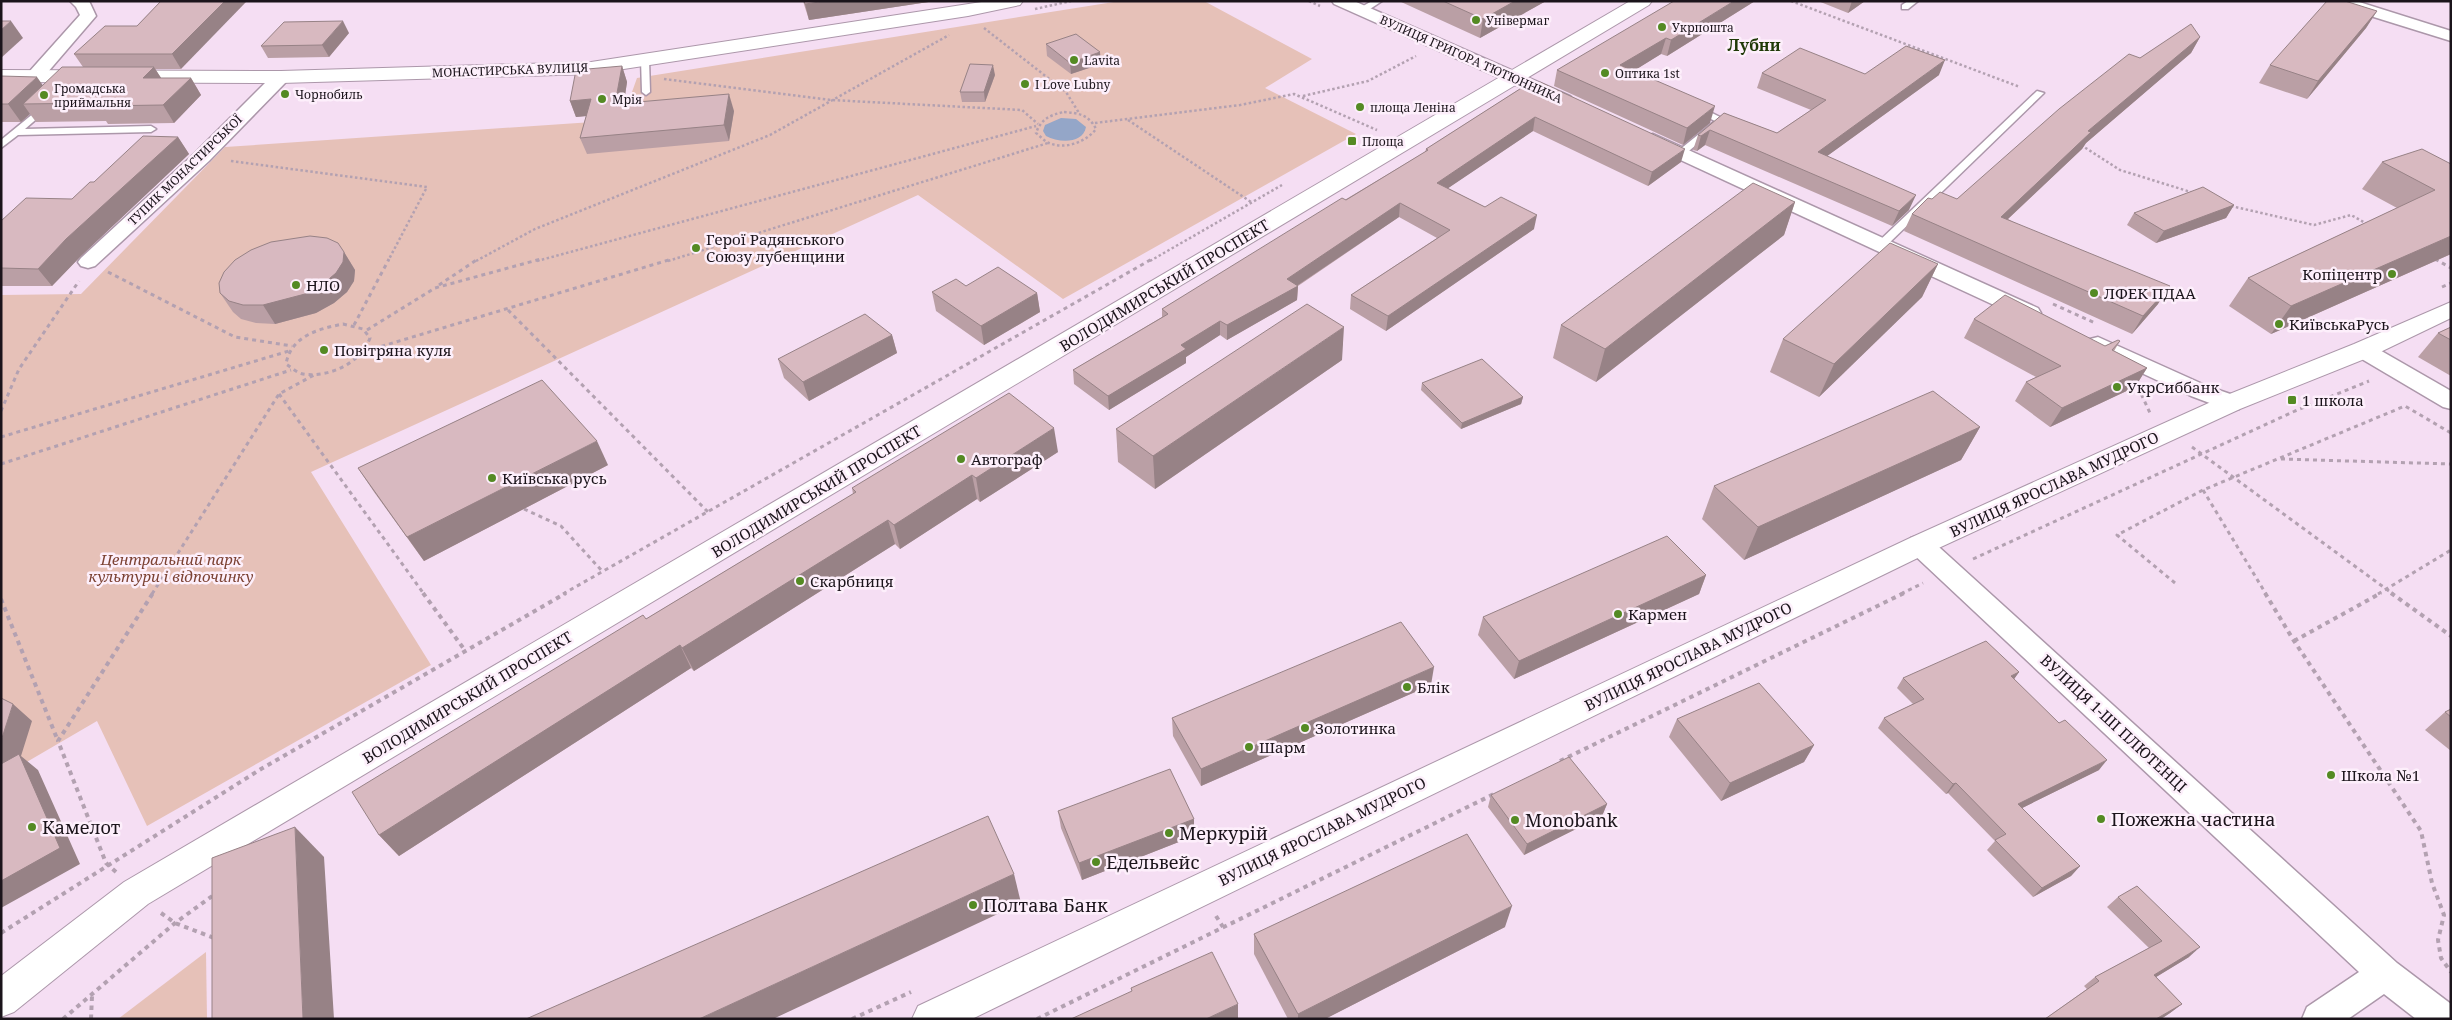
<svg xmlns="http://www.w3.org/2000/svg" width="2452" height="1020" font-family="'Noto Serif',serif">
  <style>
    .green { fill: #e6c1b8 }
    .water { fill: #94a6c8 }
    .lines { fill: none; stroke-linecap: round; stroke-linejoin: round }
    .service-casing { stroke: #ac97aa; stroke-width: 3 }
    .minor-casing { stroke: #ac97aa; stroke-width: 3 }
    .secondary-casing { stroke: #ac97aa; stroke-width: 2 }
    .path-far2 { stroke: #b3a1b1; stroke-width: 2.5; stroke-dasharray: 2.5 2.5; stroke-linecap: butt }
    .path-far1 { stroke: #b3a1b1; stroke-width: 3; stroke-dasharray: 4 4; stroke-linecap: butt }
    .path { stroke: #b3a1b1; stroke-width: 4; stroke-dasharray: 4.5 4.5; stroke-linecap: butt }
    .service { fill: #fff; fill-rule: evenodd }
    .minor { fill: #fff; fill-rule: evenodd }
    .secondary { fill: #fff; fill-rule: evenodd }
    .wall { fill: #ba9fa5 }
    .shaded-wall { fill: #978286 }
    .building { fill: #d8b9c0; stroke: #978286 }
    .poi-dot { fill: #548a23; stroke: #fdeffb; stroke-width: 2 }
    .labels { text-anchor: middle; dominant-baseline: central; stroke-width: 5; stroke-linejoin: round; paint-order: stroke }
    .far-poi-label { font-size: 12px; fill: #1b141b; stroke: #fdeffb; text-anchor: start }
    .far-street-label { font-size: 12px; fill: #1b141b; stroke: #fdeffb }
    .poi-label { font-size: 15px; fill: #1b141b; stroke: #fdeffb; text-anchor: start }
    .street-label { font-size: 15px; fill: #1b141b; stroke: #fdeffb }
    .park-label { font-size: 15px; font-style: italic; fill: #7c4233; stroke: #fdeffb }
    .far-district-label { font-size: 16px; font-weight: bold; fill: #1f3907; stroke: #fdeffb }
    .near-poi-label { font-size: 18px; fill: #1b141b; stroke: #fdeffb; text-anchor: start }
  </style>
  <rect width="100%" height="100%" fill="#f5def3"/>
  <g class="green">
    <path d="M 1120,1 L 1204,1 L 1312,59 L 1265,88 L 1356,134 L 1063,299 L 918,195 L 311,472 L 431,665 L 147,826 L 97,721 L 1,777 L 1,295 L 81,294 L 225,147 L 622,120 L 637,78 Z"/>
    <path d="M 206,952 L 207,1019 L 118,1019 Z"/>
  </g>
  <path class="water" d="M 1061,118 L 1076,119 L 1086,127 C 1083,144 1059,143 1046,136 L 1043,131 L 1045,125 Z"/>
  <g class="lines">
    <g class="service-casing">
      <g id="service">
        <path d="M 1372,1 L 1382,1 L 1364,13 L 1358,13 L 1358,9 Z"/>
        <path d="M 1908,1 L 1918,1 L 1908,9 L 1902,9 L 1902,5 Z"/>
        <path d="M 645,56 L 649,59 L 650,92 L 646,95 L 642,92 L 641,59 Z"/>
        <path d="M 2037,91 L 2044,93 L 1886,246 L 1878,246 L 1878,242 Z"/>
        <path d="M 45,104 L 48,105 L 48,109 L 25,129 L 151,126 L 156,129 L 151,132 L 18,135 L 1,148 L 1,140 Z"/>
        <path d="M 1696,105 L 1726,120 L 1684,155 L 1678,155 L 1678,151 L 1715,121 L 1693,110 L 1693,106 Z"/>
      </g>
    </g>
    <g class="minor-casing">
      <g id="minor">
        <path d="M 70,1 L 89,1 L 96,16 L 41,80 L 29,80 L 26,76 L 29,72 L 80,15 L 76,7 Z"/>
        <path d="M 1332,1 L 1354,1 L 1570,96 L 1573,100 L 1570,104 L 1558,104 L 1334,4 Z"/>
        <path d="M 2330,1 L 2356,1 L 2451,31 L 2451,41 L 2332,4 Z"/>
        <path d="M 281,72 L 287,73 L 290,77 L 287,81 L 209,161 L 95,266 L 88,268 L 81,266 L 78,262 L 81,258 L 195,153 L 275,73 Z"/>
        <path d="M 1653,134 L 2038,308 L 2041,313 L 2038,318 L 2030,320 L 2022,318 L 1646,144 L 1644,140 L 1646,136 Z"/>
        <path d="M 2098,337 L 2207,386 L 2239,397 L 2243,403 L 2239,409 L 2231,411 L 2191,396 L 2090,349 L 2087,344 L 2090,339 Z"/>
        <path d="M 2363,343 L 2371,345 L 2451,391 L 2451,409 L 2443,407 L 2355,355 L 2352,350 L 2355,345 Z"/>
        <path d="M 1920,535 L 1929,538 L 2397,963 L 2451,1004 L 2451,1019 L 2416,1019 L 2384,994 L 2348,1019 L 2302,1019 L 2307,1007 L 2359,972 L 1911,552 L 1907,545 L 1911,538 Z"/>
      </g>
    </g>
    <g class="secondary-casing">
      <g id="secondary">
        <path d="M 988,1 L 1023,1 L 1020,5 L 968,16 L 591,74 L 281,83 L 1,82 L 1,70 L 281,71 L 591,62 Z"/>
        <path d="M 1630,1 L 1652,1 L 1649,5 L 148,904 L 14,1012 L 1,1017 L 1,976 L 124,882 Z"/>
        <path d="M 2451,302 L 2451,318 L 2372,356 L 2240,409 L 1930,552 L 972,1019 L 912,1019 L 918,1006 L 1910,538 L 2222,397 L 2354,344 Z"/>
      </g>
    </g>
    <g class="path-far2">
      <path d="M 1309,1 L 1320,6"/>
      <path d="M 1791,1 L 2020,87"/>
      <path d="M 1035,9 L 1071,1"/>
      <path d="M 984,28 L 1066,92 L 1079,113"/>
      <path d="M 664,79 L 831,100 L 1022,110 L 1038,124"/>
      <path d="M 1303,96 L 1368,81 L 1416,56"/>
      <path d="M 1064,112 C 1079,113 1089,115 1096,129 C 1086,142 1065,150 1049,143 C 1044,141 1040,136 1036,133 C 1041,119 1050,115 1064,112 Z"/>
      <path d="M 1128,120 L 1251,202"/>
      <path d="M 1095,123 L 1240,105 L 1294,94 L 1377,130"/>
      <path d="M 2081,145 L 2120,170 L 2194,193"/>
      <path d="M 231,161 L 427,187 L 388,261"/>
      <path d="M 2231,206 L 2314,225 L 2351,215 L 2369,225"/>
      <path d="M 2434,259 L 2437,261"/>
      <path d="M 476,261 L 535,229 L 770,135 L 949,35"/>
      <path d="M 537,261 L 1036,126"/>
      <path d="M 668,261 L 1048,143"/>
      <path d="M 1150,261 L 1282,185"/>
    </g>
    <g class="path-far1">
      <path d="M 2435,259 L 2451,268"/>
      <path d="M 108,272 L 235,337 L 292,346"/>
      <path d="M 439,285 L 478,259"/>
      <path d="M 2442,287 L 2451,283"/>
      <path d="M 2053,304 L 2095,323"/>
      <path d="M 508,310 L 708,512"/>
      <path d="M 343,324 L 363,329 L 370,338 C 361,363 329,378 303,374 C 297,373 291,367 286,364 C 291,336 318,329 343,324 Z"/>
      <path d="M 354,325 L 389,259"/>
      <path d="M 367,330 L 435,288 L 541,259"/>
      <path d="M 366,351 L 672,259"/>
      <path d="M 2138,387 L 2150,413"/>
      <path d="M 279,394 L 424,594"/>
      <path d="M 1,411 L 19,369 L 79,281"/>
      <path d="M 1,437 L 289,351"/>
      <path d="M 2192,447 L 2393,594"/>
      <path d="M 2281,459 L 2451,464"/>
      <path d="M 1,464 L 291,370"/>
      <path d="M 2203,490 L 2266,594"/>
      <path d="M 524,509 L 561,526 L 602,571"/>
      <path d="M 1973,559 L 2295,411 L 2369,381"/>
      <path d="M 2175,583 L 2117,535 L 2203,490 L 2405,406 L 2451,433"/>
      <path d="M 152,594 L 279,394 L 314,375"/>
      <path d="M 563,594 L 1152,259"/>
      <path d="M 1901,594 L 1923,583"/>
      <path d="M 2378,594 L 2451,550"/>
    </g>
    <g class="path">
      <path d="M 423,593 L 464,649"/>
      <path d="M 2265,593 L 2294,641 L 2421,831 L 2432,883 L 2444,915 L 2438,940 L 2441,958 L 2451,972"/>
      <path d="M 2391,593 L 2451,636"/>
      <path d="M 1,599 L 58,741"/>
      <path d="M 2294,641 L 2381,593"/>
      <path d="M 1560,761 L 1904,593"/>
      <path d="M 116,872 L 106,863 L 58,741 L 153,593"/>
      <path d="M 161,913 L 175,923 L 214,938"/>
      <path d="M 1216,916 L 1223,927"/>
      <path d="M 1,933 L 261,769 L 566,593"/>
      <path d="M 63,1019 L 175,923 L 215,894"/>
      <path d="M 91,1019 L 92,996"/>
      <path d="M 852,1019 L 911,992"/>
      <path d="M 1037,1019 L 1494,794"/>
    </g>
    <use href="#service" class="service"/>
    <use href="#minor" class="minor"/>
    <use href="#secondary" class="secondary"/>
  </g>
  <g class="wall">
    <path d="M 161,1 L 181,69 L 155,69 L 161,78 L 191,78 L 201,95 L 174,123 L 108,124 L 106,121 L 36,122 L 30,114 L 21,122 L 1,122 L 1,76 L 43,85 L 83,67 L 74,54 L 137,26 Z"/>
    <path d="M 803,1 L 935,1 L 809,20 Z"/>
    <path d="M 1399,1 L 1546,1 L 1480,38 Z"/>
    <path d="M 1755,1 L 1667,56 L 1661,54 L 1633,71 L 1710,123 L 1683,145 L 1554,86 L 1557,70 Z"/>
    <path d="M 1818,1 L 1865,1 L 1848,13 Z"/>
    <path d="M 2377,11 L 2366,28 L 2307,99 L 2259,83 L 2270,65 Z"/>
    <path d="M 349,33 L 329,57 L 268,58 L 261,46 Z"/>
    <path d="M 2200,37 L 2191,53 L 2086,143 L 2082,149 L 2008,219 L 2158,304 L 2132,334 L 1904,231 L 1912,214 L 1957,199 L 2140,58 Z"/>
    <path d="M 1046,44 L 1101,64 L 1071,74 L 1047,56 Z"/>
    <path d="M 622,66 L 627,82 L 624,103 L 734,111 L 729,141 L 587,154 L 580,138 L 586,116 L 576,117 L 570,101 Z"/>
    <path d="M 1762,73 L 1939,75 L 1827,156 L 1909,210 L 1892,226 L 1705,145 L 1697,151 L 1693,150 L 1698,135 L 1724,113 L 1777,133 L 1811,110 L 1757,88 Z"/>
    <path d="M 995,75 L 985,102 L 962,102 L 960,92 Z"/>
    <path d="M 1523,87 L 1681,162 L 1648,186 L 1533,131 L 1448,188 L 1485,207 L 1534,229 L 1386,331 L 1350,309 L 1351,295 L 1437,238 L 1399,217 L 1298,286 L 1297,300 L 1227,340 L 1220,335 L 1186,357 L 1186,363 L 1109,410 L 1074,384 L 1073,370 L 1162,317 L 1162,309 L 1425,152 L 1426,149 Z"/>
    <path d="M 178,137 L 189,154 L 80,257 L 52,286 L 1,286 L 1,221 L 72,199 L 94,182 Z"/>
    <path d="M 2382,162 L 2451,164 L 2451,254 L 2271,334 L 2229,306 L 2248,278 L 2397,208 L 2362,189 Z"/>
    <path d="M 1795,202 L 1784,235 L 1596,382 L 1553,358 L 1561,325 Z"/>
    <path d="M 2234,205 L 2226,218 L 2156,243 L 2127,225 L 2134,213 Z"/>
    <path d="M 344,252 L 355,270 L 354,281 L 347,292 L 334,303 L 316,313 L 275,324 L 256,323 L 241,319 L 233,312 L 220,293 Z"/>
    <path d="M 1938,264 L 1922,297 L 1819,397 L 1770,372 L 1783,339 Z"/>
    <path d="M 966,286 L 1037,293 L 1040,312 L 984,345 L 936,311 L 932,292 Z"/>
    <path d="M 1974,319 L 2105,346 L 2120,341 L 2114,351 L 2147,368 L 2135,387 L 2050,427 L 2015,401 L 2026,382 L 2036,377 L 1964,338 Z"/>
    <path d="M 2451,327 L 2451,376 L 2418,357 L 2438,333 Z"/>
    <path d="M 892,335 L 897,353 L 809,401 L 784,378 L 778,359 Z"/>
    <path d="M 1342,360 L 1155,489 L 1118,462 L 1116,429 Z"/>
    <path d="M 1422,383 L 1523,397 L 1521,404 L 1461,429 L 1421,390 Z"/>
    <path d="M 1980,427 L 1961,460 L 1744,560 L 1702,519 L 1714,486 Z"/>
    <path d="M 1058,452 L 980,502 L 977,499 L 900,549 L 895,544 L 694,671 L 691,668 L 399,856 L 379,835 L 646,619 L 853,494 L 852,488 Z"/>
    <path d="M 608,465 L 424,561 L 374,492 L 358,468 Z"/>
    <path d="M 1706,575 L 1699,594 L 1514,679 L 1478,635 L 1483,617 Z"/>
    <path d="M 2019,672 L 2014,679 L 2099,770 L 2022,808 L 2080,866 L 2071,876 L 2033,897 L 1987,850 L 1995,841 L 1948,793 L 1946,794 L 1878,728 L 1884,718 L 1913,704 L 1897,688 L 1903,678 Z"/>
    <path d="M 1431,685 L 1201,786 L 1173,736 L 1172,718 Z"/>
    <path d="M 2451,709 L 2451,751 L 2425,730 L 2445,712 Z"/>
    <path d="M 1677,719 L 1814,745 L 1804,762 L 1721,801 L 1669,737 Z"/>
    <path d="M 1491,795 L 1607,804 L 1602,816 L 1524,855 L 1488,807 Z"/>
    <path d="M 1058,811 L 1194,836 L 1082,880 L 1061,828 Z"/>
    <path d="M 2118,897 L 2189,957 L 2156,977 L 2182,1004 L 2170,1013 L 2161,1019 L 2045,1019 L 2087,989 L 2084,986 L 2095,977 L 2149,948 L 2107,907 Z"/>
    <path d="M 1505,927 L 1325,1019 L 1288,1019 L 1254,954 L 1254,934 Z"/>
  </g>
  <g class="shaded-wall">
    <path d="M 225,1 L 247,1 L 181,69 L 172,54 Z"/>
    <path d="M 827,1 L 935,1 L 809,20 L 805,4 Z"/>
    <path d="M 1515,1 L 1546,1 L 1480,38 L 1483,19 Z"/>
    <path d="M 1734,1 L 1755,1 L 1667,56 L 1671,40 Z"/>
    <path d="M 1852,1 L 1865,1 L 1848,13 Z"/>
    <path d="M 2377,11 L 2366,28 L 2307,99 L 2318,81 Z"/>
    <path d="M 11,21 L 23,38 L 1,58 L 1,30 Z"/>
    <path d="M 343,21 L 349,33 L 329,57 L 322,45 Z"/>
    <path d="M 2200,37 L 2191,53 L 2086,143 L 2082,149 L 1992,234 L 2001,217 L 2088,131 Z"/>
    <path d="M 1666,38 L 1661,54 L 1616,82 L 1620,65 Z"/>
    <path d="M 1100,52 L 1101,64 L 1071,74 L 1070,63 Z"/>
    <path d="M 1945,60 L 1939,75 L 1812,167 L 1818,152 Z"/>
    <path d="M 993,65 L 995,75 L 985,102 L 984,92 Z"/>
    <path d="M 622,66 L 627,82 L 621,121 L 615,104 Z"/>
    <path d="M 154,67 L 165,84 L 143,78 Z"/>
    <path d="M 37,77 L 49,94 L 23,104 L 30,114 L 21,122 L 8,104 Z"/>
    <path d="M 191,78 L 201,95 L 174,123 L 163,105 Z"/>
    <path d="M 729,94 L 734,111 L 729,141 L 724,125 Z"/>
    <path d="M 591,99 L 597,115 L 576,117 L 570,101 Z"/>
    <path d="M 1715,106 L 1710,123 L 1683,145 L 1687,128 Z"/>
    <path d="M 1535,117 L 1533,131 L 1435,197 L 1437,183 Z"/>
    <path d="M 1710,130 L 1705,145 L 1697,151 L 1701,136 Z"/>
    <path d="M 178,137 L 189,154 L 80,257 L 52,286 L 38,269 L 66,239 Z"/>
    <path d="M 1685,149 L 1681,162 L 1648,186 L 1652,172 Z"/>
    <path d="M 1916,195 L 1909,210 L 1892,226 L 1899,211 Z"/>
    <path d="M 1795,202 L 1784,235 L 1596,382 L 1605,349 Z"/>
    <path d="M 1400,203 L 1399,217 L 1292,289 L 1298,286 L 1297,300 L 1227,340 L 1227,325 L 1287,279 Z"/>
    <path d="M 2234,205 L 2226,218 L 2156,243 L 2164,231 Z"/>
    <path d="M 1537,215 L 1534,229 L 1386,331 L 1388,316 Z"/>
    <path d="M 2451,236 L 2451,254 L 2271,334 L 2291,306 Z"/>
    <path d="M 344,252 L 355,270 L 354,281 L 347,292 L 334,303 L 316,313 L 275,324 L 263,305 Z"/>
    <path d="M 1938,264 L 1922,297 L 1819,397 L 1834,364 Z"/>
    <path d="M 2170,286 L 2158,304 L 2132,334 L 2143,316 Z"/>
    <path d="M 1037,293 L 1040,312 L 984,345 L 981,326 Z"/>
    <path d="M 1220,321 L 1220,335 L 1186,357 L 1186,363 L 1109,410 L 1108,396 L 1181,345 Z"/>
    <path d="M 1344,327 L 1342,360 L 1155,489 L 1153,456 Z"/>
    <path d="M 892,335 L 897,353 L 809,401 L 803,382 Z"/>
    <path d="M 2147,368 L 2135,387 L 2050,427 L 2062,408 Z"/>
    <path d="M 1523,397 L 1521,404 L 1461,429 L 1462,423 Z"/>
    <path d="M 1980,427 L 1961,460 L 1744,560 L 1758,527 Z"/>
    <path d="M 1054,428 L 1058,452 L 980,502 L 976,478 Z"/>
    <path d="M 597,441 L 608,465 L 424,561 L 407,537 Z"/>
    <path d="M 972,475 L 977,499 L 900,549 L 894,525 Z"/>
    <path d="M 888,520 L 895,544 L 694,671 L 682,648 Z"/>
    <path d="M 1706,575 L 1699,594 L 1514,679 L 1519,661 Z"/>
    <path d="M 680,645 L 691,668 L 399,856 L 379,835 Z"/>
    <path d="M 1434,667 L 1431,685 L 1201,786 L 1201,769 Z"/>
    <path d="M 2019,672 L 2012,682 L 2011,676 Z"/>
    <path d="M 13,704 L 32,721 L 21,756 L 38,770 L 80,864 L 1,908 L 1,741 Z"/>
    <path d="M 1814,745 L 1804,762 L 1721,801 L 1730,783 Z"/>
    <path d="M 2107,760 L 2099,770 L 2010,814 L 2018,804 Z"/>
    <path d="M 1956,783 L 1948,793 L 1946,794 L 1953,784 Z"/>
    <path d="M 1607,804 L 1602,816 L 1524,855 L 1527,844 Z"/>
    <path d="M 1194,819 L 1194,836 L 1082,880 L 1079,863 Z"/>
    <path d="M 295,827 L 324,857 L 334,1019 L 303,1019 Z"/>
    <path d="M 2080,866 L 2071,876 L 2033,897 L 2042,888 Z"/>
    <path d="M 1014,874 L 1021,903 L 773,1019 L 699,1019 Z"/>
    <path d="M 1512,906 L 1505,927 L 1325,1019 L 1298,1019 L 1298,1014 Z"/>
    <path d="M 2200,947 L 2189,957 L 2143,985 L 2154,975 Z"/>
    <path d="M 1238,1004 L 1238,1019 L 1206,1019 Z"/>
    <path d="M 2182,1004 L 2170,1013 L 2161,1019 L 2156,1019 Z"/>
  </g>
  <g class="building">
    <path d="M 161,1 L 225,1 L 172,54 L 74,54 L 105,26 L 137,26 Z"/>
    <path d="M 804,1 L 827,1 L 805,4 Z"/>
    <path d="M 1443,1 L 1515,1 L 1483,19 Z"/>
    <path d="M 1674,1 L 1734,1 L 1671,40 L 1666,38 L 1620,65 L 1715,106 L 1687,128 L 1557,70 Z"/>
    <path d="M 2327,1 L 2345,1 L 2377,11 L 2318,81 L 2270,65 Z"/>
    <path d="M 1,21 L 11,21 L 1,30 Z"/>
    <path d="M 343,21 L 322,45 L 261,46 L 284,22 Z"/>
    <path d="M 2191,24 L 2200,37 L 2088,131 L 2091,132 L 2001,217 L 2170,286 L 2143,316 L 1912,214 L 1928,198 L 1932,199 L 1940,192 L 1957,199 L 2059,109 L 2129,54 L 2140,58 Z"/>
    <path d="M 1076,34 L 1100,52 L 1070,63 L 1046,44 Z"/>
    <path d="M 1906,46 L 1945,60 L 1818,152 L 1916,195 L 1899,211 L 1710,130 L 1701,136 L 1698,135 L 1724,113 L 1777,133 L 1826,100 L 1762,73 L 1800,48 L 1865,74 Z"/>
    <path d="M 970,64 L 993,65 L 984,92 L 960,92 Z"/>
    <path d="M 622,66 L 615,104 L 729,94 L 724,125 L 580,138 L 591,99 L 570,101 L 576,70 Z"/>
    <path d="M 62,67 L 154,67 L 143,78 L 191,78 L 163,105 L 96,106 L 99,103 L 23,104 Z"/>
    <path d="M 1,76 L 37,77 L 8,104 L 1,104 Z"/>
    <path d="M 1540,82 L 1685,149 L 1652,172 L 1535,117 L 1437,183 L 1485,207 L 1501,197 L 1537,215 L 1388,316 L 1351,295 L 1450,230 L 1400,203 L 1287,279 L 1298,286 L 1227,325 L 1220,321 L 1181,345 L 1186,349 L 1108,396 L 1073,370 L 1168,314 L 1162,309 L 1342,198 L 1346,200 L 1428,150 L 1426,149 L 1523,87 L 1529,89 Z"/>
    <path d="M 143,136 L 178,137 L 66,239 L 38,269 L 1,268 L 1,221 L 26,198 L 72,199 L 90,182 L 94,182 Z"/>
    <path d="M 2422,149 L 2451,164 L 2451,236 L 2291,306 L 2248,278 L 2435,190 L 2382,162 Z"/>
    <path d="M 1753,183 L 1795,202 L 1605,349 L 1561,325 Z"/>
    <path d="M 2203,187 L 2234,205 L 2164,231 L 2134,213 Z"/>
    <path d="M 310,236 L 327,238 L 338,243 L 344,252 L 343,262 L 336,273 L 323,284 L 305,294 L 263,305 L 243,305 L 229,301 L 220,293 L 219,283 L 224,272 L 235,260 L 251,250 L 271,242 Z"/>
    <path d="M 1890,243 L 1938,264 L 1834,364 L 1783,339 Z"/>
    <path d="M 998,267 L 1037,293 L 981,326 L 932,292 L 956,279 L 966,286 Z"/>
    <path d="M 2005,295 L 2105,346 L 2118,340 L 2120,341 L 2112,350 L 2147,368 L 2062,408 L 2026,382 L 2061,366 L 1974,319 Z"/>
    <path d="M 1307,304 L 1344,327 L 1153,456 L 1116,429 Z"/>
    <path d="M 865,314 L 892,335 L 803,382 L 778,359 Z"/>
    <path d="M 2451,327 L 2451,340 L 2438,333 Z"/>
    <path d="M 1482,359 L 1523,397 L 1462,423 L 1422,383 Z"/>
    <path d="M 542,380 L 597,441 L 407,537 L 358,468 Z"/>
    <path d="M 1933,391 L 1980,427 L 1758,527 L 1714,486 Z"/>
    <path d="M 1009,393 L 1054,428 L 976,478 L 972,475 L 894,525 L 888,520 L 682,648 L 680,645 L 379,835 L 352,792 L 643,615 L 646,619 L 856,492 L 852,488 Z"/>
    <path d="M 1667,536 L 1706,575 L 1519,661 L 1483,617 Z"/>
    <path d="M 1401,622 L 1434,667 L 1201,769 L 1172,718 Z"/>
    <path d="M 1986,641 L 2019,672 L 2011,676 L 2059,723 L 2065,720 L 2107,760 L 2018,804 L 2080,866 L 2042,888 L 1995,840 L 2006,834 L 1956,783 L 1953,784 L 1884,718 L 1924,699 L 1903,678 Z"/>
    <path d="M 1759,683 L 1814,745 L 1730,783 L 1677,719 Z"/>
    <path d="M 1,698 L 13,704 L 1,741 Z"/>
    <path d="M 2451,709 L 2451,717 L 2445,712 Z"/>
    <path d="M 19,754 L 60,848 L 1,881 L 1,764 Z"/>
    <path d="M 1569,757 L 1607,804 L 1527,844 L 1491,795 Z"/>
    <path d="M 1170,769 L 1194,819 L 1079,863 L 1058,811 Z"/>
    <path d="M 988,816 L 1014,874 L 699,1019 L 526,1019 Z"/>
    <path d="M 295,827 L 303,1019 L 212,1019 L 212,858 Z"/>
    <path d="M 1467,834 L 1512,906 L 1298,1014 L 1254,934 Z"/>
    <path d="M 2137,886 L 2200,947 L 2154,975 L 2182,1004 L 2156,1019 L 2045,1019 L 2099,981 L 2095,977 L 2162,941 L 2118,897 Z"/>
    <path d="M 1212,952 L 1238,1004 L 1206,1019 L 1071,1019 L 1132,991 L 1131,988 Z"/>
  </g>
  <g class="poi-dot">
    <circle cx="1476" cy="20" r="5"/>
    <circle cx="1662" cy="27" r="5"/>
    <circle cx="1074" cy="60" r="5"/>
    <circle cx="1605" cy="73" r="5"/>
    <circle cx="1025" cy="84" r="5"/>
    <circle cx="285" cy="94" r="5"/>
    <circle cx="44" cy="95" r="5"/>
    <circle cx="602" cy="99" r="5"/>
    <circle cx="1360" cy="107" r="5"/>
    <rect x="1347" y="136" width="10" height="10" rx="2.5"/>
    <circle cx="696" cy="248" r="5"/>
    <circle cx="2392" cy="274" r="5"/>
    <circle cx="296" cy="285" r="5"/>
    <circle cx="2094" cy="293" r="5"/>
    <circle cx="2279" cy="324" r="5"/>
    <circle cx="324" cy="350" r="5"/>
    <circle cx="2117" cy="387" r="5"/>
    <rect x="2287" y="395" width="10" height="10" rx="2.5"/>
    <circle cx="961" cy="459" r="5"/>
    <circle cx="492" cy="478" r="5"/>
    <circle cx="800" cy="581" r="5"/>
    <circle cx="1618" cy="614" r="5"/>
    <circle cx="1407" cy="687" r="5"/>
    <circle cx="1305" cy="728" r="5"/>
    <circle cx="1249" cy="747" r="5"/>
    <circle cx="2331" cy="775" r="5"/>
    <circle cx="2101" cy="819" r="5"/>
    <circle cx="1515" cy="820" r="5"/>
    <circle cx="32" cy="827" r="5"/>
    <circle cx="1169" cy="833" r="5"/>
    <circle cx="1096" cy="862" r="5"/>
    <circle cx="973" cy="905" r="5"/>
  </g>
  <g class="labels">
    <g class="far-poi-label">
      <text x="1486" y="20">Універмаг</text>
      <text x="1672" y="27">Укрпошта</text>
      <text x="1084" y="60">Lavita</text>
      <text x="1615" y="73">Оптика 1st</text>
      <text x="1035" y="84">I Love Lubny</text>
      <text x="54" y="88">Громадська<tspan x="54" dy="14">приймальня</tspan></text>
      <text x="295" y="94">Чорнобиль</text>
      <text x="612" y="99">Мрія</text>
      <text x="1370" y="107">площа Леніна</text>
      <text x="1362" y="141">Площа</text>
    </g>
    <g class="far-street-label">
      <text transform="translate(1471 59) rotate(24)">ВУЛИЦЯ ГРИГОРА ТЮТЮННИКА</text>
      <text transform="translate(510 70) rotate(-2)">МОНАСТИРСЬКА ВУЛИЦЯ</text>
      <text transform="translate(185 170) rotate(-44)">ТУПИК МОНАСТИРСЬКОЇ</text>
    </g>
    <g class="poi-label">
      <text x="706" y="239">Герої Радянського<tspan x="706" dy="17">Союзу лубенщини</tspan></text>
      <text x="2382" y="274" text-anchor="end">Копіцентр</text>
      <text x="306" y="285">НЛО</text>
      <text x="2104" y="293">ЛФЕК ПДАА</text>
      <text x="2289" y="324">КиївськаРусь</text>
      <text x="334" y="350">Повітряна куля</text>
      <text x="2127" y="387">УкрСиббанк</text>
      <text x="2302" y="400">1 школа</text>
      <text x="971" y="459">Автограф</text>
      <text x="502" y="478">Київська русь</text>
      <text x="810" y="581">Скарбниця</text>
      <text x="1628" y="614">Кармен</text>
      <text x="1417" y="687">Блік</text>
      <text x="1315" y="728">Золотинка</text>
      <text x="1259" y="747">Шарм</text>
      <text x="2341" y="775">Школа №1</text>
    </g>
    <g class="street-label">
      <text transform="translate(1164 285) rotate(-31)">ВОЛОДИМИРСЬКИЙ ПРОСПЕКТ</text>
      <text transform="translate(2054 484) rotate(-25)">ВУЛИЦЯ ЯРОСЛАВА МУДРОГО</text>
      <text transform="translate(816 491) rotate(-31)">ВОЛОДИМИРСЬКИЙ ПРОСПЕКТ</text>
      <text transform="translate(1688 656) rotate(-26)">ВУЛИЦЯ ЯРОСЛАВА МУДРОГО</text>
      <text transform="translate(467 697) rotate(-31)">ВОЛОДИМИРСЬКИЙ ПРОСПЕКТ</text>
      <text transform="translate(2114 723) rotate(43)">ВУЛИЦЯ 1-ШІ ПЛЮТЕНЦІ</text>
      <text transform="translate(1322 831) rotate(-26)">ВУЛИЦЯ ЯРОСЛАВА МУДРОГО</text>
    </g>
    <g class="park-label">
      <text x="171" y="559">Центральний парк<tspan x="171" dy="17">культури і відпочинку</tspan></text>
    </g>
    <g class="far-district-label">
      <text x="1754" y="45">Лубни</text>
    </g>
    <g class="near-poi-label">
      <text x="2111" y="819">Пожежна частина</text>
      <text x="1525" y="820">Monobank</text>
      <text x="42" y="827">Камелот</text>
      <text x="1179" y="833">Меркурій</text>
      <text x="1106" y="862">Едельвейс</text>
      <text x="983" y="905">Полтава Банк</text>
    </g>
  </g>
  <rect width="2452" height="1020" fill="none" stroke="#1b141b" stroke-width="5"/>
</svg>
